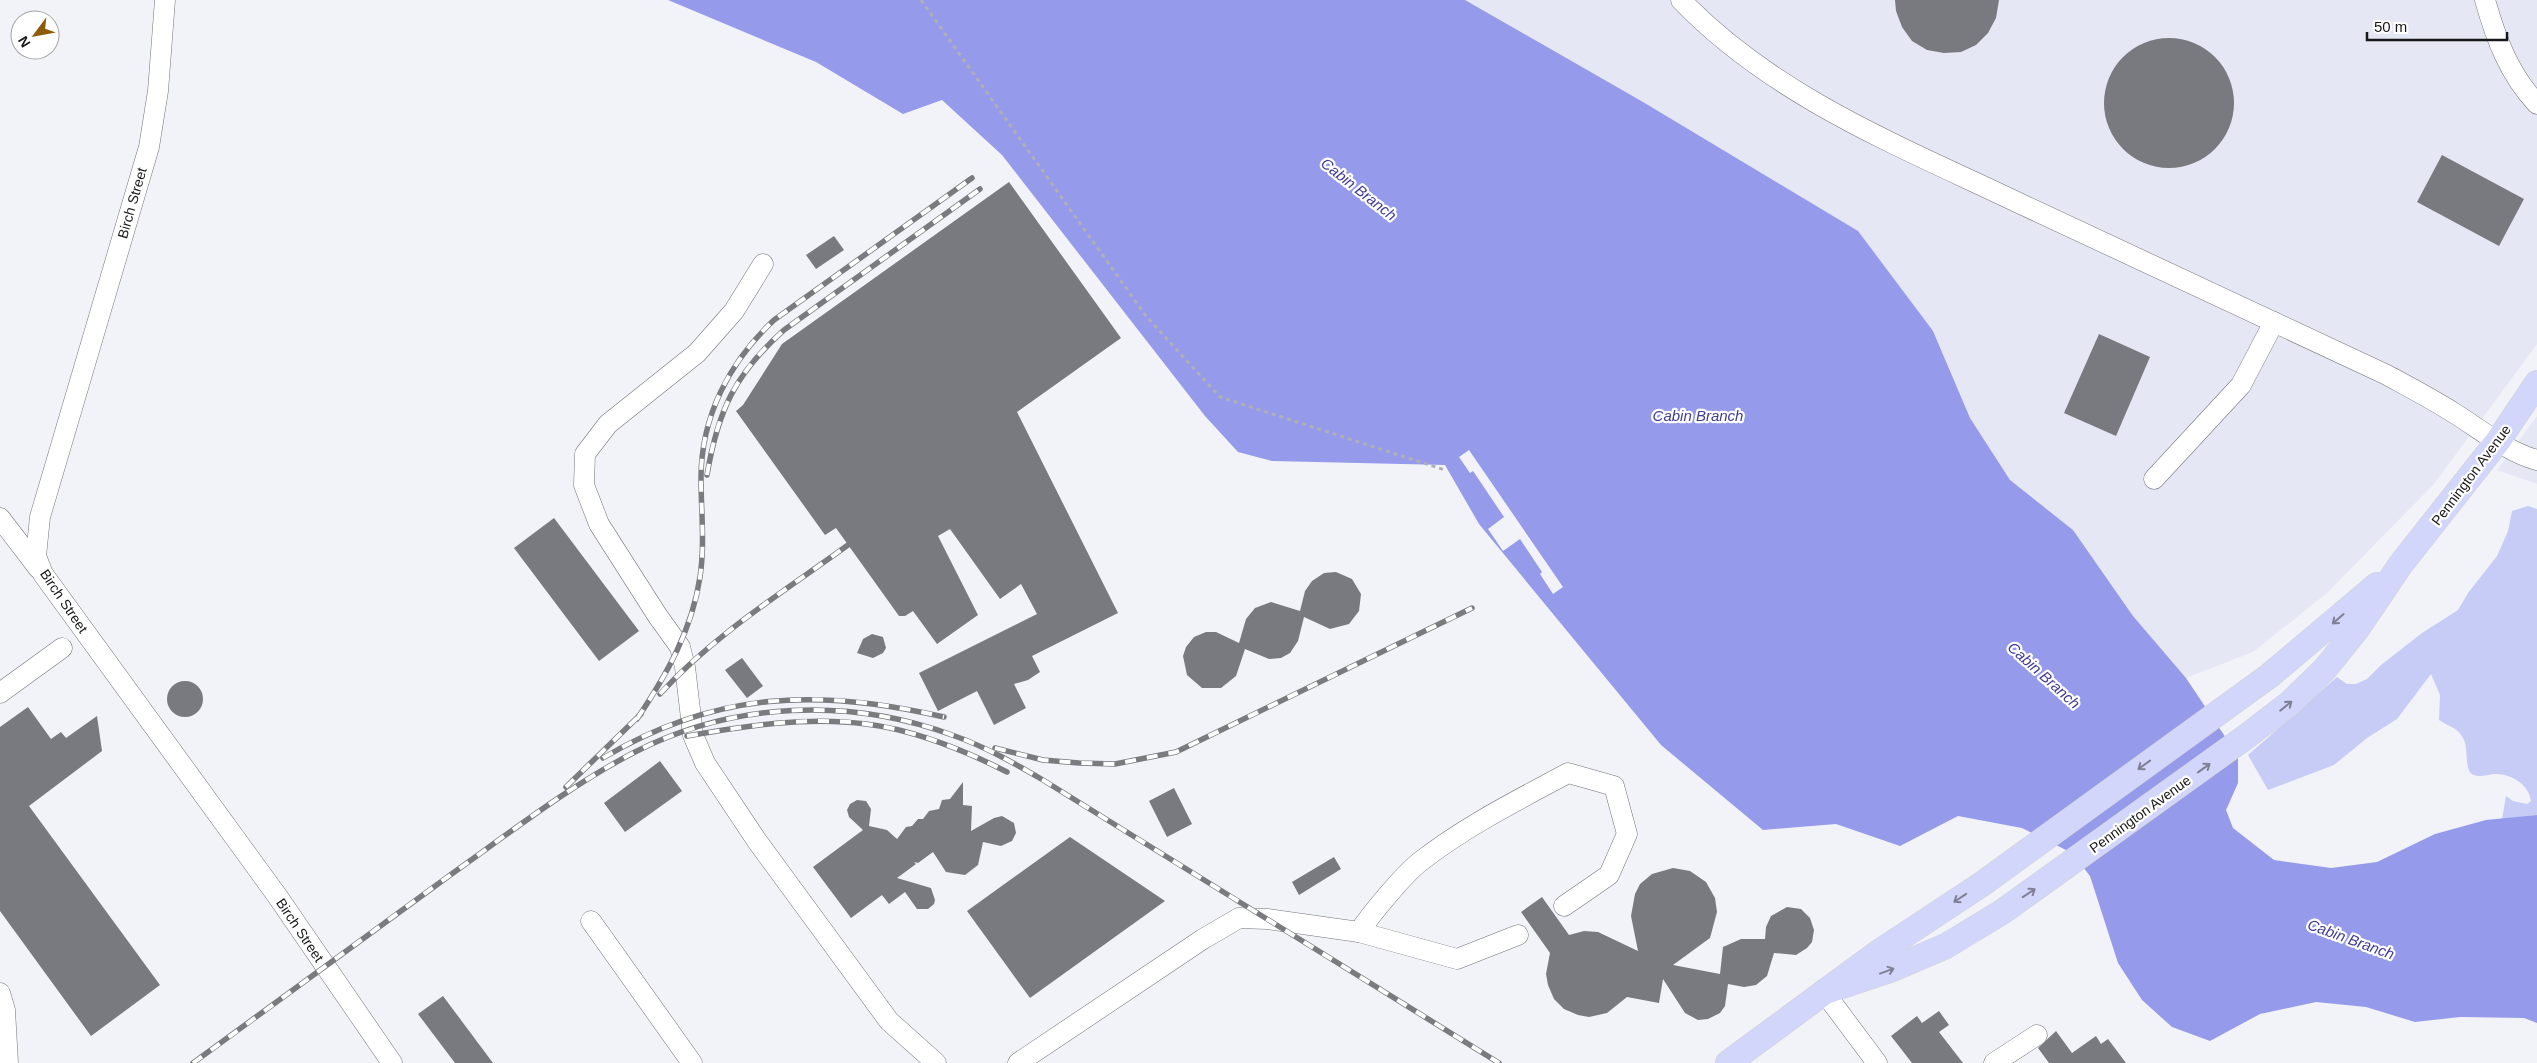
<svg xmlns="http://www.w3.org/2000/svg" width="2537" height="1063" font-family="Arial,sans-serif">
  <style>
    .built { fill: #e5e7f4 }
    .green { fill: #c7ccf7 }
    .water { fill: #959aea }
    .pier { fill: #f2f3f9 }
    .building { fill: #797a7f }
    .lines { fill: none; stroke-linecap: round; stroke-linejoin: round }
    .minor-casing { stroke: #737479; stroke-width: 21 }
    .major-casing { stroke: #d1d1d1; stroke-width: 26 }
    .path { stroke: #afb0b5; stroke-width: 3; stroke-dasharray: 4 4; stroke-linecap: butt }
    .minor { stroke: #fff; stroke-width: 20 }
    .major { stroke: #d3d6fb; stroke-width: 25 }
    .rail-casing { stroke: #7a7b7f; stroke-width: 5.5 }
    .rail { stroke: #fff; stroke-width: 4; stroke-dasharray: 11; stroke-linecap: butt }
    .oneway { stroke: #7f8096 }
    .labels { text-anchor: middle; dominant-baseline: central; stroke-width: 4.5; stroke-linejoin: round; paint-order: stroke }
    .street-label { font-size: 14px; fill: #18181a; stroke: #fff }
    .water-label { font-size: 15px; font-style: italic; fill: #3f3b97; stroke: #fff }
  </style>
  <rect width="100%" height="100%" fill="#f2f3f9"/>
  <g class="built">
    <path d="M 1464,0 L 2537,0 L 2537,344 L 2434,484 L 2327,593 L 2253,652 L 2186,678 L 2133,616 L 2073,530 L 2010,480 L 1970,418 L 1933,331 Z"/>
    <path d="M 2537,416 L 2537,484 L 2497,470 Z"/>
  </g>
  <path class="green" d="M 2528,506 L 2537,509 L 2537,815 L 2502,819 L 2506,796 L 2513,801 L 2527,804 L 2531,801 C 2529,784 2510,773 2494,774 C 2487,775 2478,778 2472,774 C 2464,769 2469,748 2463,738 C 2457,727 2449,727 2439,720 L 2440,695 L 2431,674 L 2397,719 L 2367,738 L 2334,765 L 2268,790 L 2248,755 L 2337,677 L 2347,684 L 2356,684 L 2367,679 L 2381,665 L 2422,633 L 2458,610 L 2468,593 L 2497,556 L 2508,531 L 2512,511 Z"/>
  <path class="water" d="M 668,0 L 1465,0 L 1643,102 L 1858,231 L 1933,331 L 1970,418 L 2010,480 L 2073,530 L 2133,616 L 2186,678 L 2238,756 L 2238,783 L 2226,810 L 2233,828 L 2274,860 L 2331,868 L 2377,862 L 2435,834 L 2486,820 L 2537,815 L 2537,1023 L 2524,1018 L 2460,1017 L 2415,1022 L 2366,1007 L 2316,1002 L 2260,1014 L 2210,1041 L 2172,1027 L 2142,1000 L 2118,963 L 2090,876 L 2072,853 L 2022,828 L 1958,816 L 1900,846 L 1836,824 L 1763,830 L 1661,745 L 1479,524 L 1445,465 L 1272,461 L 1238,452 L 1205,416 L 1002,155 L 942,100 L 903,114 L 816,62 Z"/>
  <path class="pier" d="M 1469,450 L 1563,587 L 1553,594 L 1540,574 L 1542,572 L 1520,539 L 1503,551 L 1488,529 L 1504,517 L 1473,471 L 1470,473 L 1459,457 Z"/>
  <g class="building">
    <path d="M 1895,0 L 1999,0 L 1996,18 L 1988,33 L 1976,45 L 1961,52 L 1944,53 L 1927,50 L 1912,41 L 1902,27 L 1896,11 Z"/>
    <circle cx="2169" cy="103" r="65"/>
    <path d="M 2442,155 L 2524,199 L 2499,246 L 2417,202 Z"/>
    <path d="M 1009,182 L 1121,338 L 1017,412 L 1118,613 L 1032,656 L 1040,672 L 1028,680 L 1014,684 L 1026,708 L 994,725 L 977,691 L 938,711 L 919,673 L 1037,614 L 1021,584 L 1000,599 L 950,529 L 938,536 L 978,615 L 937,644 L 913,611 L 905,616 L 899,616 L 836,528 L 825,535 L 736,411 L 743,405 L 782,344 Z"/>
    <path d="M 834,236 L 844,250 L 816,269 L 806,255 Z"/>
    <path d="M 2099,334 L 2150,357 L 2116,436 L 2064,413 Z"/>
    <path d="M 554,518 L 639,631 L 599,661 L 514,548 Z"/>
    <path d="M 1336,572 L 1352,579 L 1361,594 L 1359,611 L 1349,624 L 1330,629 L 1304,617 L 1298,641 L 1290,653 L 1281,658 L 1269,659 L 1245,649 L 1236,676 L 1221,688 L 1202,688 L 1187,675 L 1183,656 L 1186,647 L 1194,637 L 1206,632 L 1216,632 L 1239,643 L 1246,619 L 1255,608 L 1271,602 L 1300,611 L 1305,591 L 1312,581 L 1324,573 Z"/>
    <path d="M 872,634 L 883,637 L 886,648 L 883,653 L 873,658 L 857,653 L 863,639 Z"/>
    <path d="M 742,658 L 763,686 L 747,698 L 725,670 Z"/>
    <circle cx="185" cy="699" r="18"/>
    <path d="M 28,707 L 51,739 L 61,732 L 66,738 L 97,716 L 102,751 L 29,806 L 160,985 L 91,1036 L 0,911 L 0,727 Z"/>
    <path d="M 660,761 L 682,791 L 625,832 L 604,803 Z"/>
    <path d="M 963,782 L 963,805 L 972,806 L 971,831 L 994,818 L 1002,816 L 1014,823 L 1016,833 L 1012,841 L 1001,846 L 983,842 L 978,865 L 965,875 L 946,872 L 933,852 L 918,863 L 914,862 L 916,864 L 897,878 L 931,888 L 935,900 L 934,904 L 928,909 L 917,909 L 905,892 L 889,904 L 882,895 L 851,918 L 813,867 L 863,830 L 849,817 L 847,810 L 850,804 L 857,800 L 866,801 L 871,809 L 869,826 L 887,830 L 897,839 L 906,827 L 912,826 L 918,819 L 923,819 L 929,811 L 939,809 L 942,800 L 950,799 Z"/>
    <path d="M 1174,788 L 1192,824 L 1167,837 L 1149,801 Z"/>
    <path d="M 1070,837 L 1165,901 L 1030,998 L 967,911 Z"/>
    <path d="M 1334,857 L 1341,869 L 1299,895 L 1292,882 Z"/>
    <path d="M 1673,868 L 1690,871 L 1706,882 L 1715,898 L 1717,912 L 1710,938 L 1673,965 L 1720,974 L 1723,947 L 1741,939 L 1765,939 L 1766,927 L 1771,916 L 1787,907 L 1801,909 L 1810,918 L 1814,930 L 1812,942 L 1807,948 L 1796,955 L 1774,953 L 1767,976 L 1756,985 L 1744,987 L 1728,984 L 1725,1006 L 1720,1013 L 1708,1019 L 1698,1020 L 1685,1013 L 1663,979 L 1659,1003 L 1627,997 L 1607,1013 L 1589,1017 L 1578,1015 L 1564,1009 L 1554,999 L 1548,985 L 1546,974 L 1550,953 L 1521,912 L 1542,897 L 1569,935 L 1584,931 L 1598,932 L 1638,951 L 1631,916 L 1635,894 L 1640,884 L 1652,874 Z"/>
    <path d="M 443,996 L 493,1063 L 455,1063 L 418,1014 Z"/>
    <path d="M 1939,1011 L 1949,1025 L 1939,1032 L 1963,1063 L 1912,1063 L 1891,1036 L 1917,1016 L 1922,1023 Z"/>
    <path d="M 2056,1031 L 2072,1053 L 2096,1036 L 2101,1044 L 2108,1039 L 2126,1063 L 2049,1063 L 2038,1048 Z"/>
  </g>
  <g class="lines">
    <g class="minor-casing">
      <g id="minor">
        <path d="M 165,0 L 158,91 L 149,147 L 40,517 L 36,556 L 43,574 L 278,897 L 392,1063"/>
        <path d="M 1681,0 C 1774,97 1902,147 2021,204 C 2143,261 2265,318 2387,375 C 2409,387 2432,399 2454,413 C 2480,429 2507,452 2537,460"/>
        <path d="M 2485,0 C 2496,39 2509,74 2537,104"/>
        <path d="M 763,264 L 734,311 L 697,353 L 608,424 L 585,454 L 584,485 L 599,524 L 657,615 L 680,647 L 685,667 L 693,735 L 705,763 L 757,841 L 889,1021 L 936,1063"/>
        <path d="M 2154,479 L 2241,385 L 2274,322"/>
        <path d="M 0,518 L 39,569"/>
        <path d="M 0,693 L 62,648"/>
        <path d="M 591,921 L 692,1063"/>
        <path d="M 1359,932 C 1371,914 1404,874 1421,861 C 1466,826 1518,800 1568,773 L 1614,786 L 1627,834 L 1609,875 L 1564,906"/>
        <path d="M 1824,992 L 1877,1063"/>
        <path d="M 0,993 L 5,1010 L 8,1063"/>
        <path d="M 1018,1063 L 1203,939 L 1239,918 L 1267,919 L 1359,932 L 1457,959 L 1518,935"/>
        <path d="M 1994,1063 L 2037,1035"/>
      </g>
    </g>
    <g class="major-casing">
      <g id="major">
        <path d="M 1824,992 L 1890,970 L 1946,946 L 2002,912 L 2247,736 L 2290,703 L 2325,669 L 2357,629 L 2401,564 L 2498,441 L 2537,383"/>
        <path d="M 1728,1063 L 1879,952 L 1982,884 L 2269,676 L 2377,585"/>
      </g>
    </g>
    <path class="path" d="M 921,0 L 1146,316 L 1220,397 L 1445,470"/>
    <use href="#minor" class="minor"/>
    <use href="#major" class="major"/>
    <g class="rail-casing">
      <g id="rail">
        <path d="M 707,475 C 718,410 735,374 784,330 L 980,189"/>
        <path d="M 660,694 C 714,635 783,592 848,545"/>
        <path d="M 637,719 C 667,674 692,630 700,577 C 705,544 701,511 701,478 C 701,416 730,361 774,320 L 972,178"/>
        <path d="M 687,736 C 746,726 807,716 866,724 C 915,730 964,750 1007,772"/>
        <path d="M 995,748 L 1043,760 L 1079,763 L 1115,764 L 1176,752 L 1472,608"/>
        <path d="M 603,758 C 716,691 819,688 944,717"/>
        <path d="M 566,787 L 641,714"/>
        <path d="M 193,1063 C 280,1000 366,936 453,873 C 512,831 571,785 635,752 C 733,702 849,697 952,735 C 984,746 1014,763 1043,780 L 1499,1063"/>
      </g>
    </g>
    <use href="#rail" class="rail"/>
  </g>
  <defs><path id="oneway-shaft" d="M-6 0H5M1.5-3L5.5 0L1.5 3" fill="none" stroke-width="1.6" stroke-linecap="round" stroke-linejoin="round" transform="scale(1.25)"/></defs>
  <g class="oneway">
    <use href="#oneway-shaft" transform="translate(2338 619) rotate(139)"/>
    <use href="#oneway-shaft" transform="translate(2286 706) rotate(-39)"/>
    <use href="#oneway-shaft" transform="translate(2144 765) rotate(144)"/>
    <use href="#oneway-shaft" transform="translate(2204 768) rotate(-36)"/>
    <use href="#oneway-shaft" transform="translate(2029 893) rotate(-34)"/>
    <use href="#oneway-shaft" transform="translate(1960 898) rotate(146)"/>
    <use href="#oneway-shaft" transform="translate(1887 971) rotate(-20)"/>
  </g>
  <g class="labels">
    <g class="street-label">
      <text transform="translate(132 203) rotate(-74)">Birch Street</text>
      <text transform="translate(2471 475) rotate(-53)">Pennington Avenue</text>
      <text transform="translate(64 601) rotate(56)">Birch Street</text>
      <text transform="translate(2140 814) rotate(-36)">Pennington Avenue</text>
      <text transform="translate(300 930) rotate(56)">Birch Street</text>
    </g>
    <g class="water-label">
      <text transform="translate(1359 189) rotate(38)">Cabin Branch</text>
      <text x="1698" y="415">Cabin Branch</text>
      <text transform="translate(2044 675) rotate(42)">Cabin Branch</text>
      <text transform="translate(2351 939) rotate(20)">Cabin Branch</text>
    </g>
  </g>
  <g transform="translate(35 35) rotate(238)"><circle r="24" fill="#ffffff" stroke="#a3a3a3"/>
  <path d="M0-4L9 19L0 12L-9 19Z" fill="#8e5b0a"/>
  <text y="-8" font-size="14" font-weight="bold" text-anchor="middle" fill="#18181a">N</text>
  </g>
  <path d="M2367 32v8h140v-8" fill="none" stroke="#18181a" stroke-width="2.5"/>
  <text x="2374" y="32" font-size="15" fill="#18181a" stroke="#ffffff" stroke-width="4" paint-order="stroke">50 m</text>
</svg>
